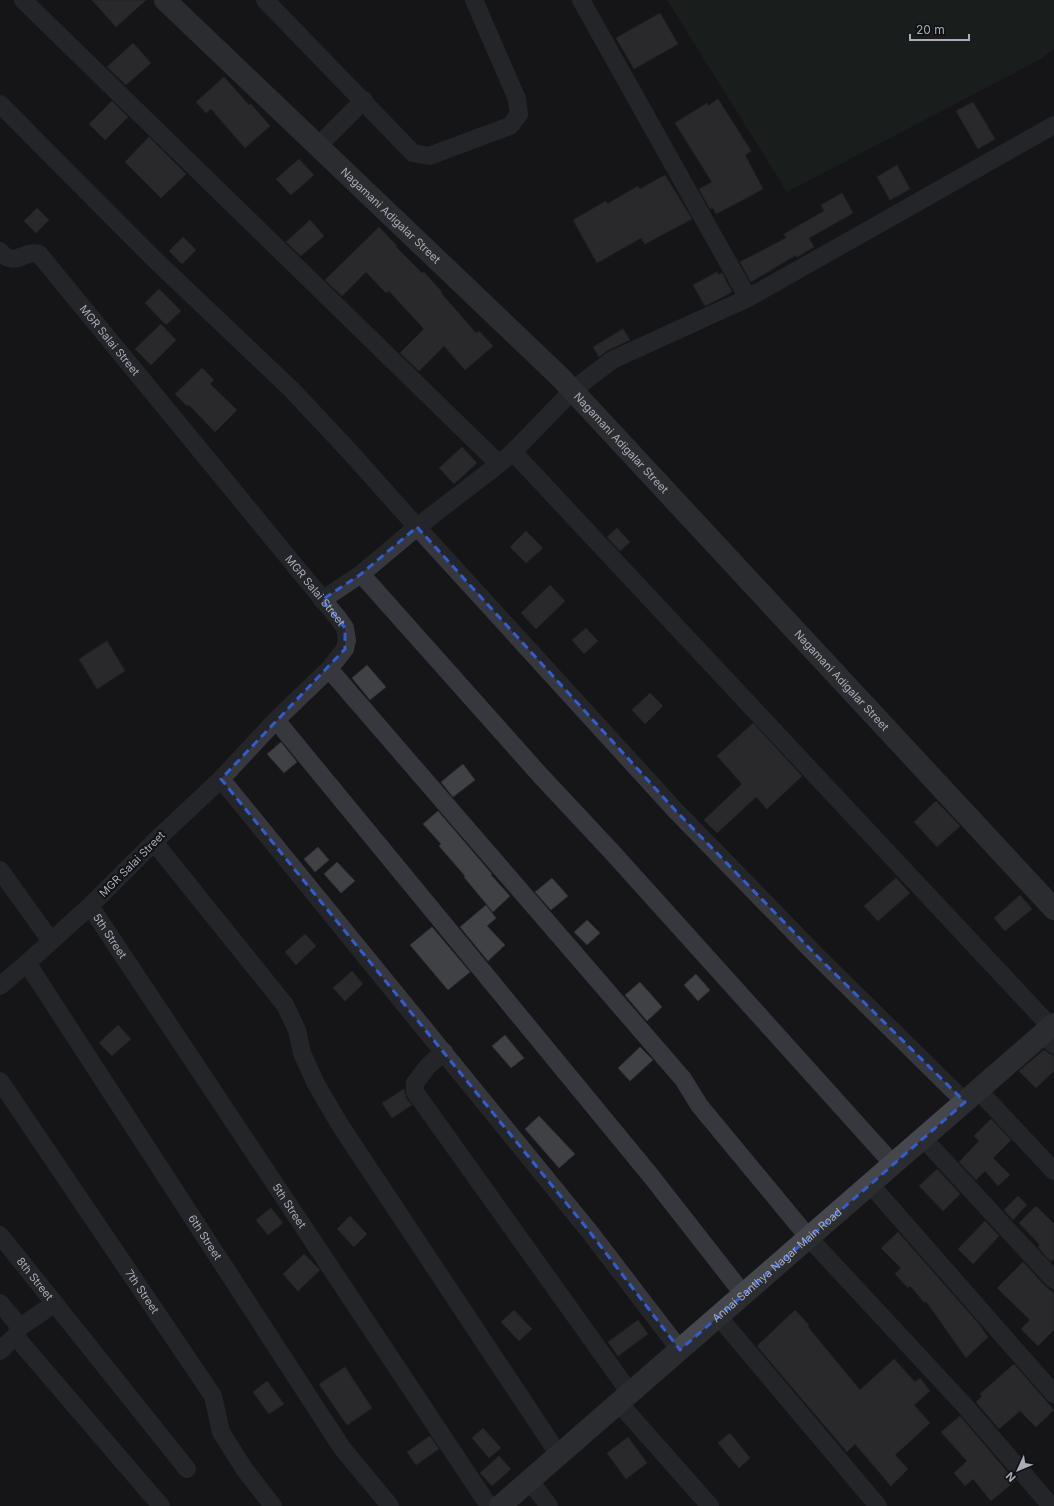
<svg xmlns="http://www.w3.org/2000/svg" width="1054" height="1506" font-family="Inter,sans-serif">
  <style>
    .green { fill: #1e261f }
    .building { fill: #404145; stroke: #303034 }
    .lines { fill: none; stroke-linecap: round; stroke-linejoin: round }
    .street { stroke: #37383d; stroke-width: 18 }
    .secondary { stroke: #45474d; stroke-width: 22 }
    .marked { fill: none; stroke: #325cd3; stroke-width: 3; stroke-dasharray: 8 5; stroke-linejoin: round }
    .labels { text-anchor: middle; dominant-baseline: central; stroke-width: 4; stroke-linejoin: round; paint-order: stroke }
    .street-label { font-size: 11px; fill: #a8adb8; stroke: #111113 }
  </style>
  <rect width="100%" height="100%" fill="#161618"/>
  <path class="green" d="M 667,0 L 1054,0 L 1054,49 L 1041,59 L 787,192 Z"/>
  <g class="building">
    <path d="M 92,0 L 146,0 L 116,27 Z"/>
    <path d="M 660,13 L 678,44 L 634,69 L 616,38 Z"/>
    <path d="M 133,43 L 151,63 L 126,85 L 107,67 Z"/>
    <path d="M 224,77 L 249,105 L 251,104 L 270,126 L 245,148 L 211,109 L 206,113 L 196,102 Z"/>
    <path d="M 718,99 L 751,151 L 745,155 L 763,189 L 716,214 L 713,208 L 710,209 L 699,189 L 712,182 L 675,123 L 707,103 L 708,106 Z"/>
    <path d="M 112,101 L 128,117 L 105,140 L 89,124 Z"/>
    <path d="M 973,102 L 995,139 L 978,149 L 956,111 Z"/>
    <path d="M 149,137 L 186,174 L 161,198 L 125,162 Z"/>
    <path d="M 299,159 L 314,175 L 291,195 L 276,179 Z"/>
    <path d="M 897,165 L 910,189 L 890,200 L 877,177 Z"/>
    <path d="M 665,175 L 692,219 L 645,244 L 641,238 L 597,263 L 573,220 L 606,201 L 607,204 L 638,186 L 640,189 Z"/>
    <path d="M 842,193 L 853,213 L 809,238 L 814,247 L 797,257 L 796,255 L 751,282 L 740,262 L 786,238 L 784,234 L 824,211 L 821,205 Z"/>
    <path d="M 37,208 L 49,220 L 36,233 L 24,221 Z"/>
    <path d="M 310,220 L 324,236 L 301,256 L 286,242 Z"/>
    <path d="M 379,227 L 397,246 L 396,247 L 422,273 L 424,272 L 442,292 L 441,293 L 476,333 L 479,331 L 493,346 L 465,370 L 444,346 L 419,371 L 400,353 L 424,329 L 389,291 L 386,293 L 366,272 L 342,296 L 325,280 Z"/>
    <path d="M 183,237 L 196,250 L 182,264 L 169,251 Z"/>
    <path d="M 717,272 L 718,275 L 722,273 L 732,292 L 705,306 L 693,285 Z"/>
    <path d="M 159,289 L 181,311 L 166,325 L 145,303 Z"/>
    <path d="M 161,324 L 176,340 L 151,365 L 135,349 Z"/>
    <path d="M 623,329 L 630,340 L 608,350 L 599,357 L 593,347 Z"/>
    <path d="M 202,368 L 214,380 L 210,384 L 237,410 L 215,432 L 189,405 L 187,406 L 175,394 Z"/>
    <path d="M 462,447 L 477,463 L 454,484 L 439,468 Z"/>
    <path d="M 617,528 L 630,542 L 620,551 L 607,537 Z"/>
    <path d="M 526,531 L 543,548 L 526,563 L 510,547 Z"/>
    <path d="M 550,585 L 565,601 L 536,629 L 521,613 Z"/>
    <path d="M 586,628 L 598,641 L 584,654 L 572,640 Z"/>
    <path d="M 107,641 L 125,671 L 97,689 L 79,659 Z"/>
    <path d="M 367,665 L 386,687 L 370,700 L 352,678 Z"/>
    <path d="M 650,693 L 663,706 L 645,724 L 632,710 Z"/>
    <path d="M 753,723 L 802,776 L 767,809 L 756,797 L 717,833 L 704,820 L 742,784 L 717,756 Z"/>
    <path d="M 281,742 L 297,762 L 284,773 L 267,754 Z"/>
    <path d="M 463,764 L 475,780 L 453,797 L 441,782 Z"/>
    <path d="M 936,801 L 960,826 L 937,847 L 914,822 Z"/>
    <path d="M 438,811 L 492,874 L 491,875 L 510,896 L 493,912 L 464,877 L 465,876 L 439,846 L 441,844 L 423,824 Z"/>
    <path d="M 318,847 L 329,860 L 315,872 L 304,859 Z"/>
    <path d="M 337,862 L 355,881 L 341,893 L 324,874 Z"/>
    <path d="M 552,878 L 568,896 L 551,910 L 535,892 Z"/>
    <path d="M 896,878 L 910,893 L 878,921 L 864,906 Z"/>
    <path d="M 1020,895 L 1032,909 L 1005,931 L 994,918 Z"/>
    <path d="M 486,905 L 496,918 L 487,926 L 505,945 L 488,961 L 460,927 Z"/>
    <path d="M 587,920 L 600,933 L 587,945 L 574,932 Z"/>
    <path d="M 432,927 L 470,972 L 448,990 L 410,945 Z"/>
    <path d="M 305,934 L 316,946 L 296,965 L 285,952 Z"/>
    <path d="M 352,971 L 363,984 L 345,1001 L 333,988 Z"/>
    <path d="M 696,974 L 710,990 L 698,1001 L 684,985 Z"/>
    <path d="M 640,982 L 662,1007 L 647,1021 L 625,995 Z"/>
    <path d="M 118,1025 L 131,1039 L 112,1056 L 99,1043 Z"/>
    <path d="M 505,1035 L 524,1058 L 511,1068 L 492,1046 Z"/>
    <path d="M 640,1047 L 653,1060 L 630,1081 L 618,1068 Z"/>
    <path d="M 1044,1050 L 1051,1055 L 1054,1055 L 1054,1071 L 1036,1088 L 1019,1071 Z"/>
    <path d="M 404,1089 L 406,1098 L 412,1105 L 392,1118 L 382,1103 Z"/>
    <path d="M 539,1116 L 575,1154 L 559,1168 L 525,1129 Z"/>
    <path d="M 991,1119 L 1011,1140 L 993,1158 L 1010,1175 L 998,1186 L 985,1171 L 976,1180 L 959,1162 L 979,1141 L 974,1136 Z"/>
    <path d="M 937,1169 L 960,1194 L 943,1211 L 919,1186 Z"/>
    <path d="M 1018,1196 L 1027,1205 L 1013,1220 L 1004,1210 Z"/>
    <path d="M 1036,1206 L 1054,1224 L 1054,1259 L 1050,1261 L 1038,1247 L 1040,1245 L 1019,1223 Z"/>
    <path d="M 271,1208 L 283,1223 L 268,1235 L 256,1220 Z"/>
    <path d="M 350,1216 L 367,1234 L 354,1247 L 337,1229 Z"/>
    <path d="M 985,1221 L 999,1236 L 973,1264 L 958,1249 Z"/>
    <path d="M 898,1232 L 978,1323 L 988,1337 L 966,1358 L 926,1301 L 925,1303 L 910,1286 L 908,1288 L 895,1274 L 901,1268 L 881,1248 Z"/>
    <path d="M 304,1254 L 320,1270 L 298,1291 L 283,1274 Z"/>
    <path d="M 1023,1262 L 1046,1287 L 1054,1293 L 1054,1330 L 1038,1346 L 1021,1329 L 1030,1320 L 997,1288 Z"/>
    <path d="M 514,1310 L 532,1329 L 519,1341 L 501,1322 Z"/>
    <path d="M 795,1310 L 809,1325 L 808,1327 L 860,1390 L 894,1359 L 915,1382 L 920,1378 L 930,1391 L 914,1405 L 930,1423 L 895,1455 L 908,1469 L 891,1486 L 855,1444 L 847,1452 L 757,1346 Z"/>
    <path d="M 638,1320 L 648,1334 L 618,1356 L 608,1342 Z"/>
    <path d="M 1014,1364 L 1054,1410 L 1036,1427 L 1020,1411 L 999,1429 L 976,1402 L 982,1396 L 980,1394 Z"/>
    <path d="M 345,1367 L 372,1408 L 347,1425 L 319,1384 Z"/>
    <path d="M 267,1381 L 284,1404 L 269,1414 L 253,1392 Z"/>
    <path d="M 960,1416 L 1015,1481 L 991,1501 L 973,1479 L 965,1486 L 954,1473 L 967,1461 L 941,1432 Z"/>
    <path d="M 483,1428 L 501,1448 L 489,1458 L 472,1438 Z"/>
    <path d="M 730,1433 L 750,1458 L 739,1468 L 718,1443 Z"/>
    <path d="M 430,1436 L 439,1449 L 416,1465 L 407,1452 Z"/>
    <path d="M 628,1437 L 647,1463 L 626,1479 L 607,1453 Z"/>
    <path d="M 499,1456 L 511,1469 L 492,1486 L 480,1473 Z"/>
  </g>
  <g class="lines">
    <g class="street">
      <path d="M 23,0 L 499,464"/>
      <path d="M 265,0 L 413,153 L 429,156 L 510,126 L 519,114 L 517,99 L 474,0"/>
      <path d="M 581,0 L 748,298"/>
      <path d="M 0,104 L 152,257 L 292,390 L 351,453 L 417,527 L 675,810 L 818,957 L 965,1102"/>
      <path d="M 318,146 L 364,100"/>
      <path id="s1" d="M 0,251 C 14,269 24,249 39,254 L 338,618 L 345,628 L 347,640 L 345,649 L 329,669 L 276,720 L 221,779 L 154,842 L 90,906 L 27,963 L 0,986"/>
      <path d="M 513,452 L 1051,1027"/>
      <path d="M 361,574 L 540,775 L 612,852 L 893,1164"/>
      <path d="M 322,600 L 361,574 L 417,527 L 499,464 L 513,452 L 573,390 L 612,360 L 748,298 L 1054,125"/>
      <path d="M 329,669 L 683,1079 L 699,1105 L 809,1238 L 965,1406 L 1051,1506"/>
      <path d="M 276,720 L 651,1176 L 744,1295"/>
      <path d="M 221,779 L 589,1231 L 680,1350"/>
      <path d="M 154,842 L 285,1005 L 297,1030 L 302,1053 L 316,1084 L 340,1125 L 559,1455"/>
      <path d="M 0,870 L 51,941"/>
      <path id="s2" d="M 90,906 L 489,1506"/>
      <path id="s3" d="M 27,963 L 342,1448 L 390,1506"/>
      <path d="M 1043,1034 L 1054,1045"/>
      <path d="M 444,1052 L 428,1066 L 415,1083 L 415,1092 L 630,1393"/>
      <path id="s4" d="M 0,1081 L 213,1396 L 221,1432 L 245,1470 L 273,1506"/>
      <path d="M 978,1090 L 1054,1171"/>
      <path d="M 923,1138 L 1054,1280"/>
      <path d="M 870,1184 L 1054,1394"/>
      <path id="s5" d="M 0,1235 L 187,1469"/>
      <path d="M 0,1303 L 20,1327"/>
      <path d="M 718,1316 L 878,1506"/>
      <path d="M 15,1336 L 161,1506"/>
      <path d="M 0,1351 L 15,1336 L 20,1327 L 54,1304"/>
      <path d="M 619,1403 L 710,1506"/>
      <path d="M 530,1481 L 549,1506"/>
    </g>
    <g class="secondary">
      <path id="s6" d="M 165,0 L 561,378 L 1054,909"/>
      <path id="s7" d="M 500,1506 L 1054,1024"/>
    </g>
  </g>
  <path d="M0 0H1054V1506H0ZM 417,527 L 675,810 L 818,957 L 965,1102 L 680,1350 L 589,1231 L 221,779 L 345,649 L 345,628 L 322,600 L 361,574 Z" fill="#161618" fill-opacity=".55" fill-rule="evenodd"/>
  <path class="marked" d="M 417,527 L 675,810 L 818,957 L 965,1102 L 680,1350 L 589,1231 L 221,779 L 345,649 L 345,628 L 322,600 L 361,574 Z"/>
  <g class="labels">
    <g class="street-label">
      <text stroke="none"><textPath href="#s6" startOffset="312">Nagamani Adigalar Street</textPath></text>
      <text stroke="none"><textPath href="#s1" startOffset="154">MGR Salai Street</textPath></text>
      <text stroke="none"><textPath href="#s6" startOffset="636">Nagamani Adigalar Street</textPath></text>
      <text stroke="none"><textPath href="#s1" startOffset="478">MGR Salai Street</textPath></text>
      <text stroke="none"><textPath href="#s6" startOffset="960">Nagamani Adigalar Street</textPath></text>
      <text transform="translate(132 864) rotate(-45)">MGR Salai Street</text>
      <text stroke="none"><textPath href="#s2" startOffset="36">5th Street</textPath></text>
      <text stroke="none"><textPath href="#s2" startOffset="360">5th Street</textPath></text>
      <text stroke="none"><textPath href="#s3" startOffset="327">6th Street</textPath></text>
      <text stroke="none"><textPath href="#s7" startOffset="367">Annai Santhya Nagar Main Road</textPath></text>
      <text stroke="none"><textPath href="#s5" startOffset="56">8th Street</textPath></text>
      <text stroke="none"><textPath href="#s4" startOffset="254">7th Street</textPath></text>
    </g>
  </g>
  <g transform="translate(1018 1470) rotate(226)" stroke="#111113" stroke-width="3" paint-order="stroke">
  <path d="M0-3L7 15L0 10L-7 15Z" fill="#a8adb8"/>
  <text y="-6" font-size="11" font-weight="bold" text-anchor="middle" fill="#a8adb8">N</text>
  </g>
  <path d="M910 34v6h59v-6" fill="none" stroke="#a8adb8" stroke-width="2"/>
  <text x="916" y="34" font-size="12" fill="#a8adb8" stroke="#111113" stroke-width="3" paint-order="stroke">20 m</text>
</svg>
